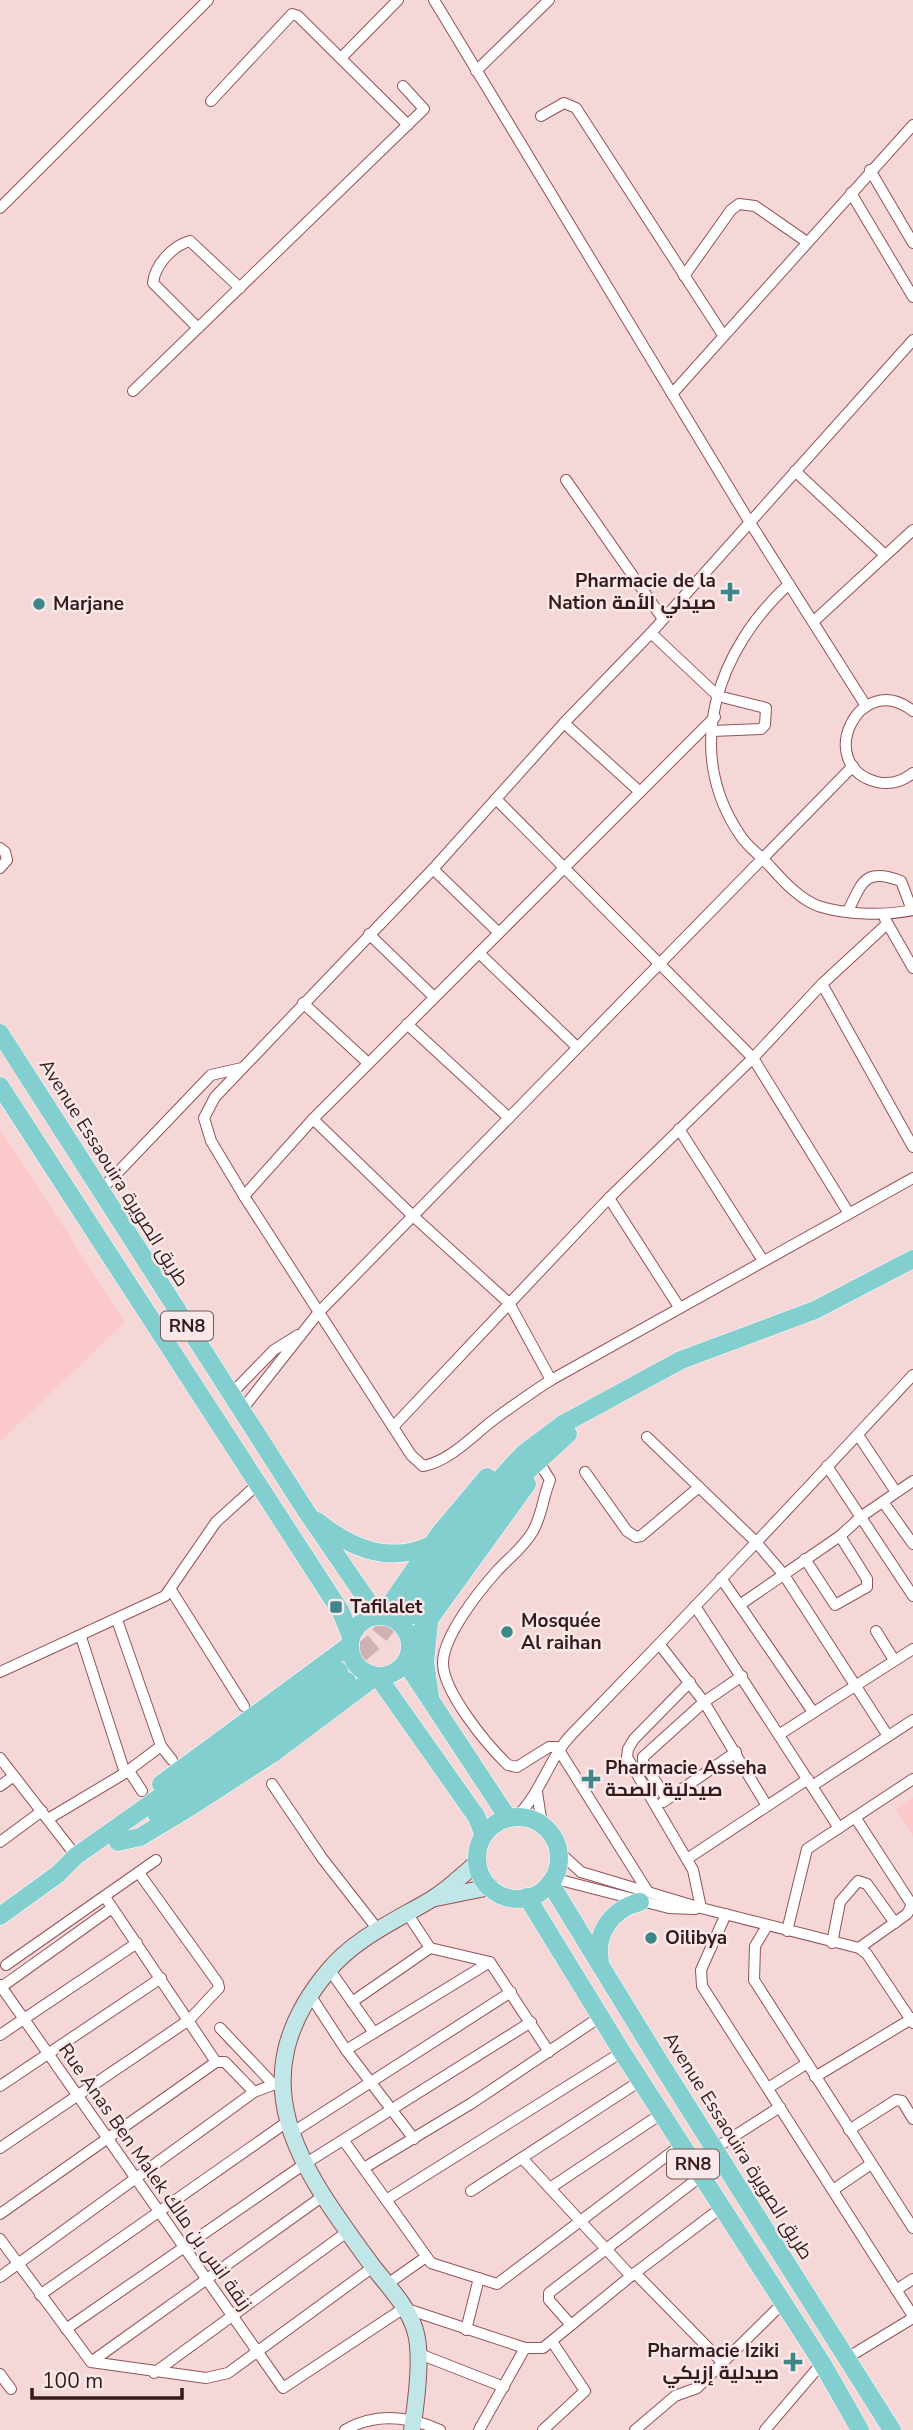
<svg xmlns="http://www.w3.org/2000/svg" width="913" height="2430" font-family="'Nunito Sans',Cairo,sans-serif">
  <style>
    .built { fill: #fbc9ca }
    .lines { fill: none; stroke-linecap: round; stroke-linejoin: round }
    .primary-tunnel { stroke: #cfb1b2; stroke-width: 18; stroke-dasharray: 18 9; stroke-linecap: butt }
    .street-casing { stroke: #935356; stroke-width: 12 }
    .secondary-casing { stroke: #935356; stroke-width: 18 }
    .primary-casing { stroke: #fff; stroke-width: 19 }
    .street { stroke: #fff; stroke-width: 10 }
    .secondary { stroke: #c1e6e7; stroke-width: 16 }
    .primary { stroke: #83cecf; stroke-width: 18 }
    .poi-dot { fill: #3e8688; stroke: #f8e8e8; stroke-width: 2.5 }
    .labels { text-anchor: middle; dominant-baseline: central; stroke-width: 5; stroke-linejoin: round; paint-order: stroke }
    .shield { fill: #f8e8e8; stroke: #705859; stroke-width: 2 }
    .shield-label { font-size: 18px; font-weight: bold; fill: #361b1c }
    .poi-label { font-size: 19px; font-weight: bold; fill: #361b1c; stroke: #f8e8e8; text-anchor: start }
    .street-label { font-size: 19px; fill: #361b1c; stroke: #f8e8e8 }
  </style>
  <rect width="100%" height="100%" fill="#f5d7d7"/>
  <g class="built">
    <path d="M 0,1129 L 125,1322 L 0,1442 Z"/>
    <path d="M 913,1797 L 913,1837 L 896,1809 Z"/>
  </g>
  <g class="lines">
    <path class="primary-tunnel" d="M 339,1671 L 375,1641 L 404,1604"/>
    <g class="street-casing">
      <g id="street">
        <path d="M 434,0 L 749,521 L 866,706"/>
        <path d="M 341,58 L 398,0"/>
        <path d="M 476,71 L 549,0"/>
        <path d="M 211,101 L 292,14 L 298,16 L 408,125"/>
        <path d="M 541,116 L 564,103 L 576,108 L 723,335"/>
        <path d="M 870,170 L 913,243"/>
        <path d="M 851,193 L 913,297"/>
        <path d="M 0,208 L 208,0"/>
        <path d="M 684,276 L 731,210 L 739,204 L 755,206 L 807,242"/>
        <path d="M 198,328 L 153,283 C 155,265 172,246 190,241 L 240,288"/>
        <path d="M 913,340 L 651,633 L 564,723 L 433,869 L 215,1097 L 204,1118 L 211,1141 L 244,1196 L 411,1455 L 423,1466 C 451,1461 474,1434 496,1418 C 514,1405 532,1392 551,1380 L 913,1178"/>
        <path d="M 133,391 L 424,109 L 403,86"/>
        <path d="M 672,394 L 913,125"/>
        <path d="M 795,471 L 885,555"/>
        <path d="M 566,480 L 663,619"/>
        <path d="M 789,584 C 718,649 682,749 740,835 C 746,845 757,853 766,862 C 780,877 797,898 818,906 C 846,915 885,916 913,910"/>
        <path d="M 813,622 L 913,530"/>
        <path d="M 651,633 L 718,696 L 766,708 L 765,725 L 761,729 L 712,731"/>
        <path d="M 913,711 C 859,668 813,766 877,782 C 890,785 903,781 913,773"/>
        <path d="M 564,723 L 640,792"/>
        <path d="M 496,799 L 753,1058 L 848,1212"/>
        <path d="M 0,848 L 5,852 L 7,860 L 0,868"/>
        <path d="M 433,869 L 499,933"/>
        <path d="M 848,911 C 862,883 864,867 901,881 L 912,910"/>
        <path d="M 885,919 L 913,968"/>
        <path d="M 369,934 L 434,997"/>
        <path d="M 479,953 L 577,1047"/>
        <path d="M 822,984 L 913,1147"/>
        <path d="M 303,1003 L 368,1063"/>
        <path d="M 407,1024 L 509,1118"/>
        <path d="M 313,1119 L 413,1216 L 509,1303 L 551,1380"/>
        <path d="M 679,1129 L 762,1259"/>
        <path d="M 100,1191 L 211,1075 L 242,1068"/>
        <path d="M 244,1196 L 313,1119 L 715,717"/>
        <path d="M 609,1198 L 679,1307"/>
        <path d="M 231,1394 L 274,1350 L 298,1335"/>
        <path d="M 241,1411 L 319,1312 L 853,766"/>
        <path d="M 393,1427 L 609,1198 L 753,1058 L 822,984 L 887,924"/>
        <path d="M 858,1435 L 896,1492"/>
        <path d="M 647,1437 L 755,1541 L 784,1575 L 888,1736"/>
        <path d="M 827,1466 L 913,1596"/>
        <path d="M 542,1467 L 550,1480 C 543,1497 542,1515 533,1531 C 524,1547 509,1558 497,1571 C 479,1591 444,1635 443,1662 C 442,1691 488,1746 508,1765 L 517,1767 L 549,1747 L 557,1747 L 648,1892"/>
        <path d="M 585,1472 L 627,1531 L 636,1537 L 641,1536 L 699,1487"/>
        <path d="M 883,1502 L 913,1544"/>
        <path d="M 805,1559 L 835,1605 L 867,1587 L 867,1579 L 840,1536"/>
        <path d="M 721,1578 L 813,1712"/>
        <path d="M 171,1590 L 244,1706"/>
        <path d="M 741,1604 L 840,1536 L 862,1516 L 913,1481"/>
        <path d="M 695,1606 L 839,1828"/>
        <path d="M 117,1620 L 161,1746 L 172,1760"/>
        <path d="M 876,1631 L 894,1660"/>
        <path d="M 81,1637 L 125,1773"/>
        <path d="M 660,1645 L 704,1702 L 767,1806"/>
        <path d="M 0,1672 L 165,1596 L 216,1522 L 258,1484"/>
        <path d="M 690,1682 L 634,1739 L 628,1749 L 627,1757 L 693,1870 L 701,1908"/>
        <path d="M 780,1734 L 913,1649"/>
        <path d="M 0,1758 L 76,1856"/>
        <path d="M 129,1771 L 142,1791"/>
        <path d="M 272,1784 L 322,1858 L 379,1931"/>
        <path d="M 0,1786 L 14,1776"/>
        <path d="M 812,1786 L 913,1720"/>
        <path d="M 537,1792 L 542,1825"/>
        <path d="M 667,1799 L 643,1762 L 643,1757 L 704,1702 L 742,1676"/>
        <path d="M 663,1802 L 736,1752"/>
        <path d="M 516,1817 C 541,1794 548,1759 572,1734 C 687,1616 801,1496 913,1375"/>
        <path d="M 855,1817 L 912,1905 L 907,1914 L 859,1948"/>
        <path d="M 48,1819 L 125,1773 L 161,1746"/>
        <path d="M 0,1842 L 42,1811"/>
        <path d="M 558,1851 L 581,1872 L 701,1908 L 859,1948 L 867,1954 L 913,2023"/>
        <path d="M 687,1859 L 808,1779"/>
        <path d="M 551,1881 L 564,1881 L 669,1908 L 695,1909"/>
        <path d="M 105,1897 L 216,2062"/>
        <path d="M 407,1913 L 430,1948 L 490,1962 L 549,2052"/>
        <path d="M 726,1914 L 701,1970 L 702,1986 L 913,2316"/>
        <path d="M 767,1926 L 755,1946 L 754,1980 L 913,2228"/>
        <path d="M 787,1931 L 807,1849 L 913,1779"/>
        <path d="M 832,1943 L 840,1902 L 858,1881 L 867,1884 L 895,1923"/>
        <path d="M 6,1965 L 156,1860"/>
        <path d="M 329,1969 L 374,2033"/>
        <path d="M 0,1985 L 283,2388 L 404,2308 L 525,2348 L 543,2348 L 631,2276 L 721,2208"/>
        <path d="M 0,1988 L 112,1908"/>
        <path d="M 310,1995 L 346,2050 L 414,2139"/>
        <path d="M 352,2002 L 430,1948"/>
        <path d="M 220,2028 L 274,2085"/>
        <path d="M 0,2035 L 137,1943"/>
        <path d="M 346,2050 L 490,1962"/>
        <path d="M 216,2062 L 225,2062 L 254,2092"/>
        <path d="M 815,2077 L 913,2018"/>
        <path d="M 0,2086 L 161,1978"/>
        <path d="M 768,2088 L 806,2064"/>
        <path d="M 849,2130 L 896,2100 L 902,2101 L 913,2119"/>
        <path d="M 290,2134 L 511,1992"/>
        <path d="M 344,2141 L 431,2263 L 497,2284 L 681,2145"/>
        <path d="M 0,2148 L 189,2020 L 219,1988 L 218,1983 L 139,1873"/>
        <path d="M 714,2149 L 780,2107"/>
        <path d="M 522,2158 L 631,2276"/>
        <path d="M 364,2168 L 472,2103 L 600,2017"/>
        <path d="M 550,2188 L 661,2114"/>
        <path d="M 833,2190 L 871,2164"/>
        <path d="M 471,2191 L 640,2081"/>
        <path d="M 386,2200 L 622,2052"/>
        <path d="M 0,2214 L 216,2062"/>
        <path d="M 0,2239 L 91,2362 L 206,2378 L 228,2373 L 373,2267"/>
        <path d="M 635,2273 L 722,2362"/>
        <path d="M 0,2277 L 254,2092 L 283,2081"/>
        <path d="M 386,2285 L 426,2257"/>
        <path d="M 896,2290 L 913,2279"/>
        <path d="M 40,2295 L 287,2122"/>
        <path d="M 571,2325 L 549,2300 L 549,2293 L 701,2176"/>
        <path d="M 66,2329 L 303,2165 L 531,2022"/>
        <path d="M 466,2330 L 479,2278"/>
        <path d="M 417,2353 L 504,2387"/>
        <path d="M 847,2358 L 913,2318"/>
        <path d="M 91,2362 L 323,2196"/>
        <path d="M 154,2373 L 347,2232"/>
        <path d="M 0,2374 L 11,2389"/>
        <path d="M 345,2430 C 376,2412 408,2416 440,2430"/>
        <path d="M 479,2430 L 525,2348"/>
        <path d="M 543,2430 L 585,2391 L 553,2343"/>
        <path d="M 635,2430 L 675,2396 L 697,2388 L 783,2303"/>
        <path d="M 765,2430 L 822,2363"/>
      </g>
    </g>
    <g class="secondary-casing">
      <g id="secondary">
        <path d="M 436,1898 L 490,1887"/>
        <path d="M 412,2430 C 416,2404 423,2354 415,2330 C 408,2306 386,2284 371,2264 C 301,2168 236,2082 328,1971 C 355,1938 397,1920 432,1899 C 449,1889 463,1874 478,1862"/>
      </g>
    </g>
    <g class="primary-casing">
      <g id="primary">
        <path d="M 0,1033 L 306,1511 L 378,1616"/>
        <path d="M 0,1086 L 341,1612 L 351,1637"/>
        <path d="M 317,1521 C 352,1549 390,1565 433,1544"/>
        <path d="M 404,1604 L 499,1480 L 523,1454 L 563,1424 L 681,1360 L 815,1310 L 913,1259"/>
        <path d="M 413,1615 L 511,1486 L 568,1434"/>
        <circle cx="380" cy="1646" r="30"/>
        <path d="M 382,1616 L 440,1533 L 487,1477"/>
        <path d="M 429,1623 L 425,1662 L 430,1696"/>
        <path d="M 410,1646 L 527,1484"/>
        <path d="M 406,1663 L 508,1818"/>
        <path d="M 378,1677 L 476,1816 L 484,1835"/>
        <path d="M 161,1784 L 350,1645"/>
        <path d="M 157,1815 L 347,1681"/>
        <circle cx="518" cy="1858" r="41"/>
        <path d="M 118,1842 L 140,1837 L 190,1807 L 272,1754 L 376,1676"/>
        <path d="M 550,1883 L 659,2061 L 892,2430"/>
        <path d="M 527,1897 L 622,2052 L 822,2363 L 860,2430"/>
        <path d="M 0,1916 L 58,1874 L 76,1856 L 339,1671"/>
        <path d="M 600,1963 C 594,1933 612,1909 640,1902"/>
      </g>
    </g>
    <use href="#street" class="street"/>
    <use href="#secondary" class="secondary"/>
    <use href="#primary" class="primary"/>
  </g>
  <g class="poi-dot">
    <path d="M726.5 581.5h7v7h7v7h-7v7h-7v-7h-7v-7h7z"/>
    <circle cx="39" cy="604" r="7"/>
    <rect x="329" y="1600" width="14" height="14" rx="3.5"/>
    <circle cx="507" cy="1632" r="7"/>
    <path d="M587.5 1768.5h7v7h7v7h-7v7h-7v-7h-7v-7h7z"/>
    <circle cx="651" cy="1938" r="7"/>
    <path d="M789.5 2351.5h7v7h7v7h-7v7h-7v-7h-7v-7h7z"/>
  </g>
  <g class="labels">
    <g class="shield">
      <rect x="161" y="1311.5" width="52" height="29" rx="5"/>
      <rect x="667" y="2149.5" width="52" height="29" rx="5"/>
    </g>
    <g class="shield-label">
      <text x="187" y="1326">RN8</text>
      <text x="693" y="2164">RN8</text>
    </g>
    <g class="poi-label">
      <text x="716" y="581" text-anchor="end">Pharmacie de la<tspan x="716" dy="22">Nation صيدلي الأمة</tspan></text>
      <text x="53" y="604">Marjane</text>
      <text x="350" y="1607">Tafilalet</text>
      <text x="521" y="1621">Mosquée<tspan x="521" dy="22">Al raihan</tspan></text>
      <text x="605" y="1768">Pharmacie Asseha<tspan x="605" dy="22">صيدلية الصحة</tspan></text>
      <text x="665" y="1938">Oilibya</text>
      <text x="779" y="2351" text-anchor="end">Pharmacie Iziki<tspan x="779" dy="22">صيدلية إزيكي</tspan></text>
    </g>
    <g class="street-label">
      <text transform="translate(114 1173) rotate(58)">Avenue Essaouira طريق الصويرة</text>
      <text transform="translate(738 2146) rotate(58)">Avenue Essaouira طريق الصويرة</text>
      <text transform="translate(155 2177) rotate(55)">Rue Anas Ben Malek زنقة انس بن مالك</text>
    </g>
  </g>
  <path d="M32 2388v10h150v-10" fill="none" stroke="#361b1c" stroke-width="3.5"/>
  <text x="42" y="2388" font-size="21" fill="#361b1c" stroke="#f8e8e8" stroke-width="5" paint-order="stroke">100 m</text>
</svg>
